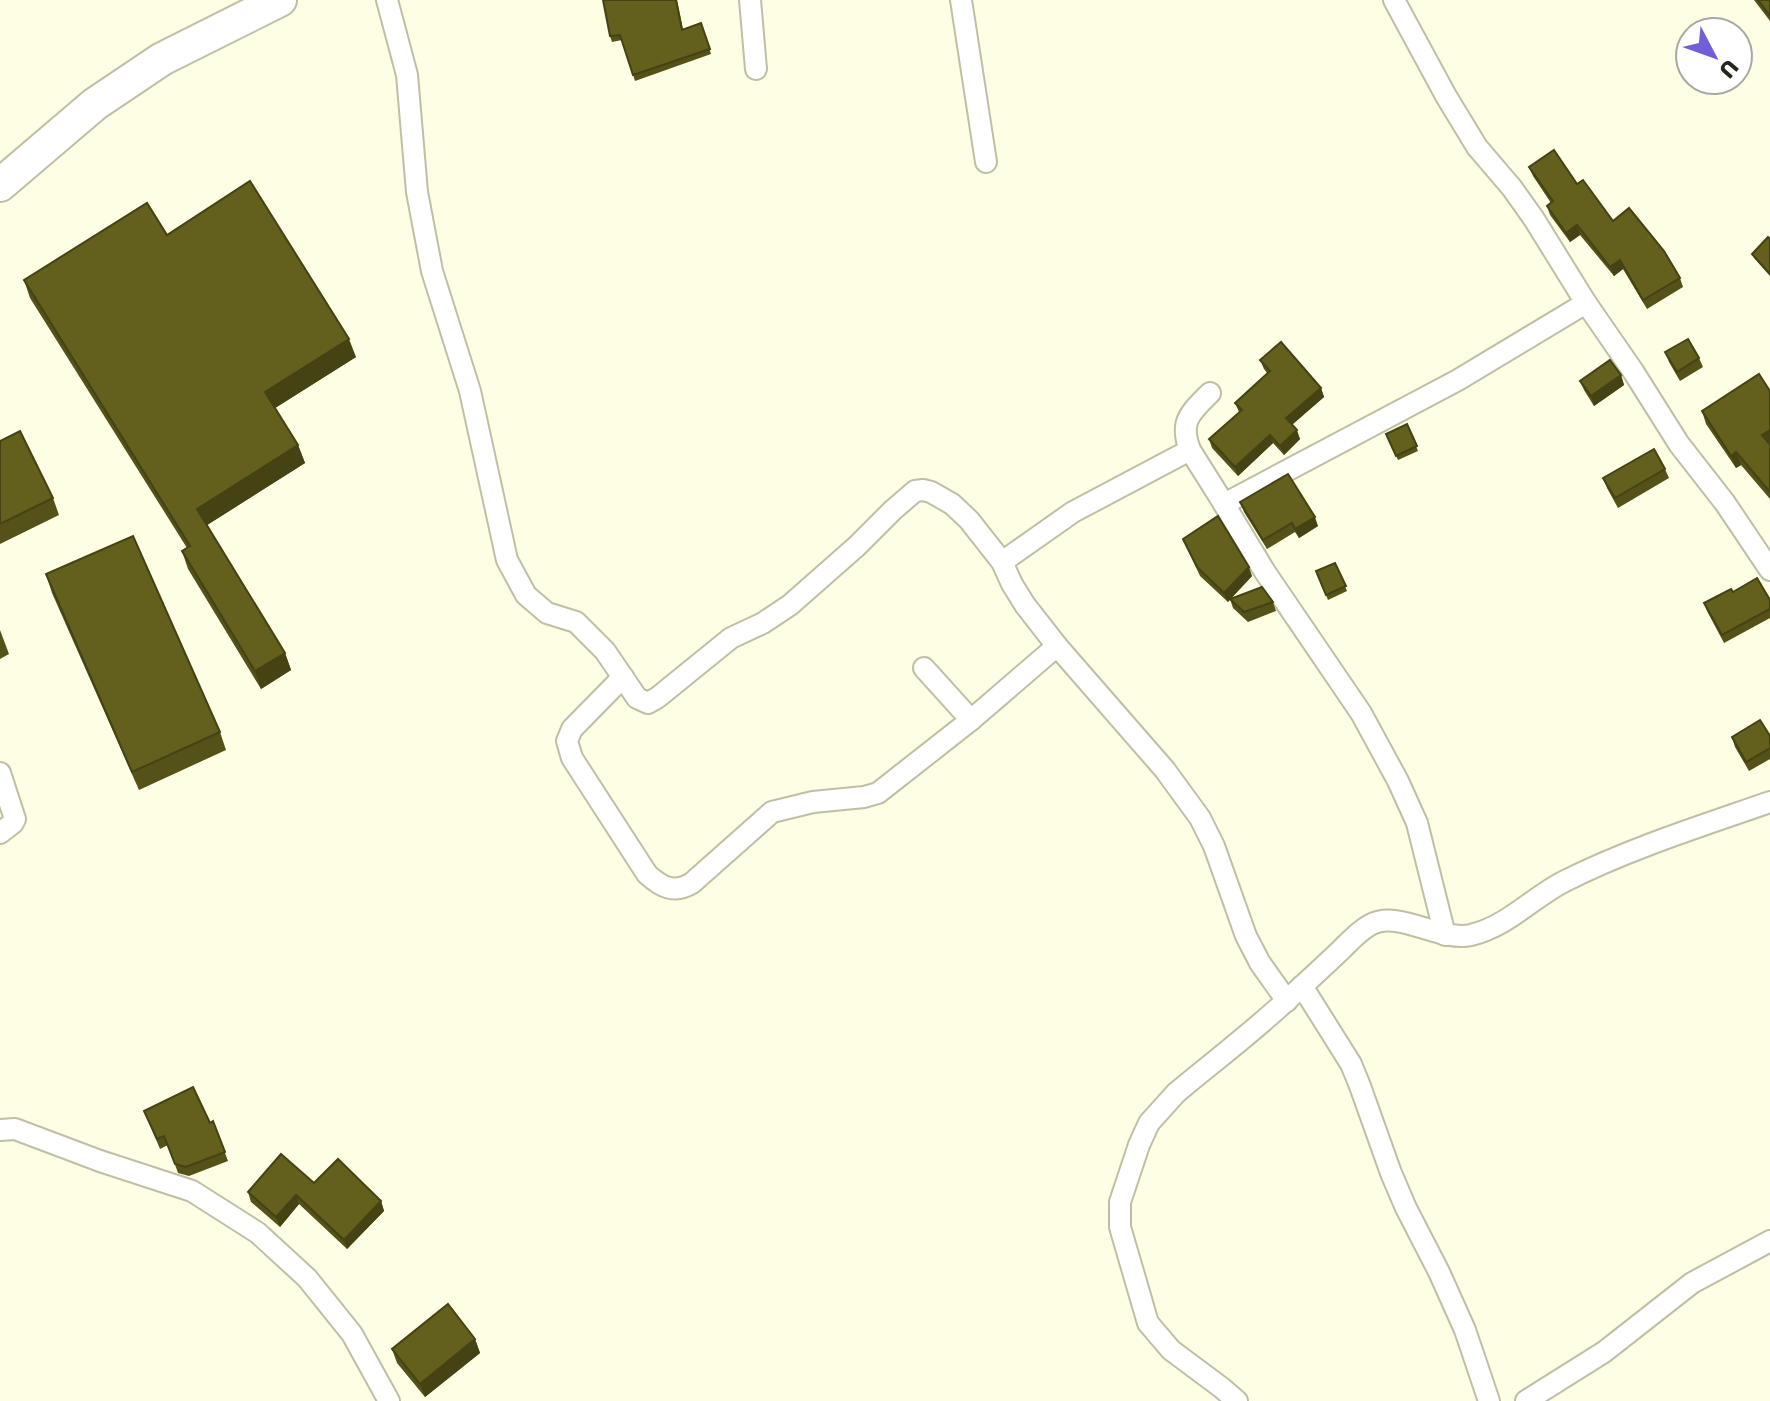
<svg xmlns="http://www.w3.org/2000/svg" width="1770" height="1401" font-family="Rubik,sans-serif">
  <style>
    .lines { fill: none; stroke-linecap: round; stroke-linejoin: round }
    .minor-casing { stroke: #c0bfa6; stroke-width: 24 }
    .primary-casing { stroke: #c0bfa6; stroke-width: 36 }
    .minor { stroke: #fff; stroke-width: 20 }
    .primary { stroke: #fff; stroke-width: 32 }
    .wall { fill: #555219 }
    .shaded-wall { fill: #454214 }
    .building { fill: #635f1d; stroke: #454214; stroke-width: 2 }
  </style>
  <rect width="100%" height="100%" fill="#fefee4"/>
  <g class="lines">
    <g class="minor-casing">
      <g id="minor">
        <path d="M 387,0 L 407,75 L 417,192 L 432,271 L 470,391 L 507,560 L 526,595 L 547,613 L 576,622 L 605,651 L 637,698 L 648,703 L 657,698 L 731,638 L 763,623 L 790,605 L 857,546 L 893,510 L 915,491 L 923,490 L 931,492 L 952,504 L 969,520 L 1002,562 L 1012,584 L 1025,605 L 1057,646"/>
        <path d="M 750,0 L 756,69"/>
        <path d="M 961,0 L 986,162"/>
        <path d="M 1394,0 L 1446,96 L 1477,147 L 1512,188 L 1534,219 L 1586,303 L 1633,371 L 1679,444 L 1725,503 L 1770,570"/>
        <path d="M 1190,450 C 1179,422 1190,413 1210,393"/>
        <path d="M 1002,562 L 1073,512 L 1190,450 L 1224,504"/>
        <path d="M 924,668 L 971,720"/>
        <path d="M 623,677 L 572,729 L 567,741 L 572,758 L 647,874 C 661,887 674,894 692,883 L 772,812 L 813,802 L 864,797 L 878,793 L 971,720 L 1057,646 L 1165,770 L 1200,818 L 1214,846 L 1246,936 L 1260,963 L 1287,1001"/>
        <path d="M 0,773 L 15,819 L 13,823 L 0,833"/>
        <path d="M 1445,935 L 1417,823 L 1398,781 L 1361,713 L 1265,572 L 1224,504 L 1458,380 L 1586,303"/>
        <path d="M 1302,986 L 1351,1064 L 1360,1086 L 1391,1173 L 1406,1208 L 1439,1272 L 1465,1330 L 1489,1401"/>
        <path d="M 0,1130 L 15,1129 L 100,1161 L 192,1191 L 258,1233 L 307,1278 L 352,1334 L 389,1401"/>
        <path d="M 1237,1401 L 1222,1388 L 1171,1350 L 1148,1323 L 1120,1227 L 1120,1202 L 1139,1145 L 1149,1123 L 1176,1093 C 1213,1062 1253,1032 1288,999 C 1306,983 1324,966 1342,949 C 1350,941 1359,931 1370,925 C 1399,909 1439,942 1471,935 C 1508,926 1533,897 1565,881 C 1631,848 1701,826 1770,802"/>
        <path d="M 1526,1401 L 1604,1352 L 1692,1283 L 1770,1241"/>
      </g>
    </g>
    <g class="primary-casing">
      <path id="primary" d="M 0,185 L 95,104 L 162,59 L 280,0"/>
    </g>
    <use href="#minor" class="minor"/>
    <use href="#primary" class="primary"/>
  </g>
  <g class="wall">
    <path d="M 677,0 L 683,29 L 701,23 L 711,54 L 635,81 L 622,40 L 612,42 L 610,36 Z"/>
    <path d="M 1754,0 L 1770,0 L 1770,21 Z"/>
    <path d="M 1529,167 L 1577,184 L 1613,221 L 1680,278 L 1683,287 L 1647,309 L 1623,269 L 1614,276 L 1580,235 L 1570,242 L 1550,215 L 1547,206 L 1551,203 L 1533,176 Z"/>
    <path d="M 167,235 L 356,357 L 275,408 L 298,445 L 305,463 L 207,525 L 285,653 L 291,670 L 261,689 L 188,569 L 182,551 L 187,548 L 30,298 L 24,280 Z"/>
    <path d="M 1770,239 L 1770,276 L 1754,258 L 1752,254 Z"/>
    <path d="M 1665,352 L 1699,358 L 1703,367 L 1680,381 L 1669,362 Z"/>
    <path d="M 1260,360 L 1321,388 L 1324,397 L 1292,425 L 1300,439 L 1284,455 L 1273,443 L 1238,476 L 1212,448 L 1209,439 L 1239,412 L 1235,403 L 1267,373 L 1264,369 Z"/>
    <path d="M 1621,375 L 1624,385 L 1594,406 L 1584,390 L 1580,381 Z"/>
    <path d="M 1770,391 L 1770,499 L 1741,465 L 1736,468 L 1706,424 L 1702,411 Z"/>
    <path d="M 1407,424 L 1418,451 L 1398,460 L 1386,434 Z"/>
    <path d="M 0,441 L 53,498 L 59,515 L 0,544 Z"/>
    <path d="M 1665,469 L 1669,478 L 1618,508 L 1607,488 L 1603,478 Z"/>
    <path d="M 1240,502 L 1318,526 L 1299,538 L 1295,532 L 1267,549 L 1244,512 Z"/>
    <path d="M 1183,539 L 1252,576 L 1231,598 L 1273,602 L 1276,611 L 1248,622 L 1233,608 L 1230,599 L 1228,602 L 1200,576 Z"/>
    <path d="M 1335,563 L 1347,591 L 1328,600 L 1316,571 Z"/>
    <path d="M 46,574 L 220,732 L 226,750 L 139,790 L 52,593 Z"/>
    <path d="M 1770,600 L 1770,618 L 1724,643 L 1707,611 L 1704,603 Z"/>
    <path d="M 0,630 L 9,654 L 0,659 Z"/>
    <path d="M 1770,736 L 1770,759 L 1749,771 L 1735,747 L 1732,737 Z"/>
    <path d="M 144,1111 L 210,1123 L 213,1121 L 228,1161 L 189,1176 L 178,1173 L 168,1145 L 160,1149 Z"/>
    <path d="M 314,1183 L 381,1201 L 384,1211 L 347,1249 L 299,1204 L 280,1227 L 251,1202 L 248,1192 Z"/>
    <path d="M 475,1339 L 480,1353 L 425,1397 L 397,1363 L 392,1349 Z"/>
  </g>
  <g class="shaded-wall">
    <path d="M 1577,225 L 1580,235 L 1570,242 L 1566,233 Z"/>
    <path d="M 1620,260 L 1623,269 L 1614,276 L 1610,267 Z"/>
    <path d="M 349,339 L 356,357 L 272,410 L 265,392 Z"/>
    <path d="M 1621,375 L 1624,385 L 1594,406 L 1591,396 Z"/>
    <path d="M 1321,388 L 1324,397 L 1289,427 L 1286,418 Z"/>
    <path d="M 1297,430 L 1300,439 L 1284,455 L 1280,446 Z"/>
    <path d="M 1770,430 L 1770,445 L 1762,435 Z"/>
    <path d="M 1270,435 L 1273,443 L 1238,476 L 1235,467 Z"/>
    <path d="M 298,445 L 305,463 L 204,527 L 197,509 Z"/>
    <path d="M 1736,452 L 1741,465 L 1736,468 L 1731,456 Z"/>
    <path d="M 1315,517 L 1318,526 L 1299,538 L 1295,529 Z"/>
    <path d="M 1249,567 L 1252,576 L 1228,602 L 1224,593 Z"/>
    <path d="M 285,653 L 291,670 L 261,689 L 255,671 Z"/>
    <path d="M 296,1195 L 299,1204 L 280,1227 L 276,1217 Z"/>
    <path d="M 381,1201 L 384,1211 L 347,1249 L 344,1240 Z"/>
    <path d="M 475,1339 L 480,1353 L 425,1397 L 420,1384 Z"/>
  </g>
  <g class="building">
    <path d="M 603,0 L 676,0 L 682,30 L 701,23 L 710,49 L 633,75 L 620,35 L 610,36 Z"/>
    <path d="M 1758,0 L 1770,0 L 1770,16 Z"/>
    <path d="M 1554,150 L 1577,184 L 1583,180 L 1613,221 L 1629,208 L 1664,251 L 1680,278 L 1643,300 L 1620,260 L 1610,267 L 1577,225 L 1566,233 L 1547,206 L 1553,201 L 1529,167 Z"/>
    <path d="M 250,181 L 349,339 L 265,392 L 298,445 L 197,509 L 285,653 L 255,671 L 182,551 L 190,546 L 24,280 L 147,203 L 167,235 Z"/>
    <path d="M 1768,237 L 1770,239 L 1770,274 L 1752,254 Z"/>
    <path d="M 1688,339 L 1699,358 L 1677,372 L 1665,352 Z"/>
    <path d="M 1281,342 L 1321,388 L 1286,418 L 1297,430 L 1280,446 L 1270,435 L 1235,467 L 1209,439 L 1242,410 L 1235,403 L 1270,371 L 1260,360 Z"/>
    <path d="M 1610,360 L 1621,375 L 1591,396 L 1580,381 Z"/>
    <path d="M 1759,374 L 1770,391 L 1770,430 L 1762,435 L 1770,445 L 1770,492 L 1736,452 L 1731,456 L 1702,411 Z"/>
    <path d="M 1407,424 L 1417,446 L 1396,456 L 1386,434 Z"/>
    <path d="M 20,431 L 53,498 L 0,524 L 0,441 Z"/>
    <path d="M 1654,449 L 1665,469 L 1615,498 L 1603,478 Z"/>
    <path d="M 1288,474 L 1315,517 L 1295,529 L 1292,523 L 1263,540 L 1240,502 Z"/>
    <path d="M 1218,516 L 1249,567 L 1224,593 L 1197,567 L 1183,539 Z"/>
    <path d="M 133,536 L 220,732 L 132,772 L 46,574 Z"/>
    <path d="M 1335,563 L 1346,586 L 1326,595 L 1316,571 Z"/>
    <path d="M 1757,578 L 1770,600 L 1770,609 L 1722,635 L 1704,603 L 1731,589 L 1733,592 Z"/>
    <path d="M 1262,587 L 1273,602 L 1244,612 L 1230,599 Z"/>
    <path d="M 1760,720 L 1770,736 L 1770,748 L 1746,762 L 1732,737 Z"/>
    <path d="M 193,1087 L 210,1123 L 213,1121 L 225,1152 L 186,1167 L 175,1164 L 164,1136 L 157,1139 L 144,1111 Z"/>
    <path d="M 281,1154 L 314,1183 L 338,1159 L 381,1201 L 344,1240 L 296,1195 L 276,1217 L 248,1192 Z"/>
    <path d="M 448,1304 L 475,1339 L 420,1384 L 392,1349 Z"/>
  </g>
  <g transform="translate(1714 56) rotate(131)"><circle r="38" fill="#ffffff" stroke="#a8a8a4" stroke-width="2"/>
  <path d="M0-6L14 30L0 20L-14 30Z" fill="#705fd9"/>
  <text y="-12" font-size="22" font-weight="bold" text-anchor="middle" fill="#26261c">U</text>
  </g>
</svg>
